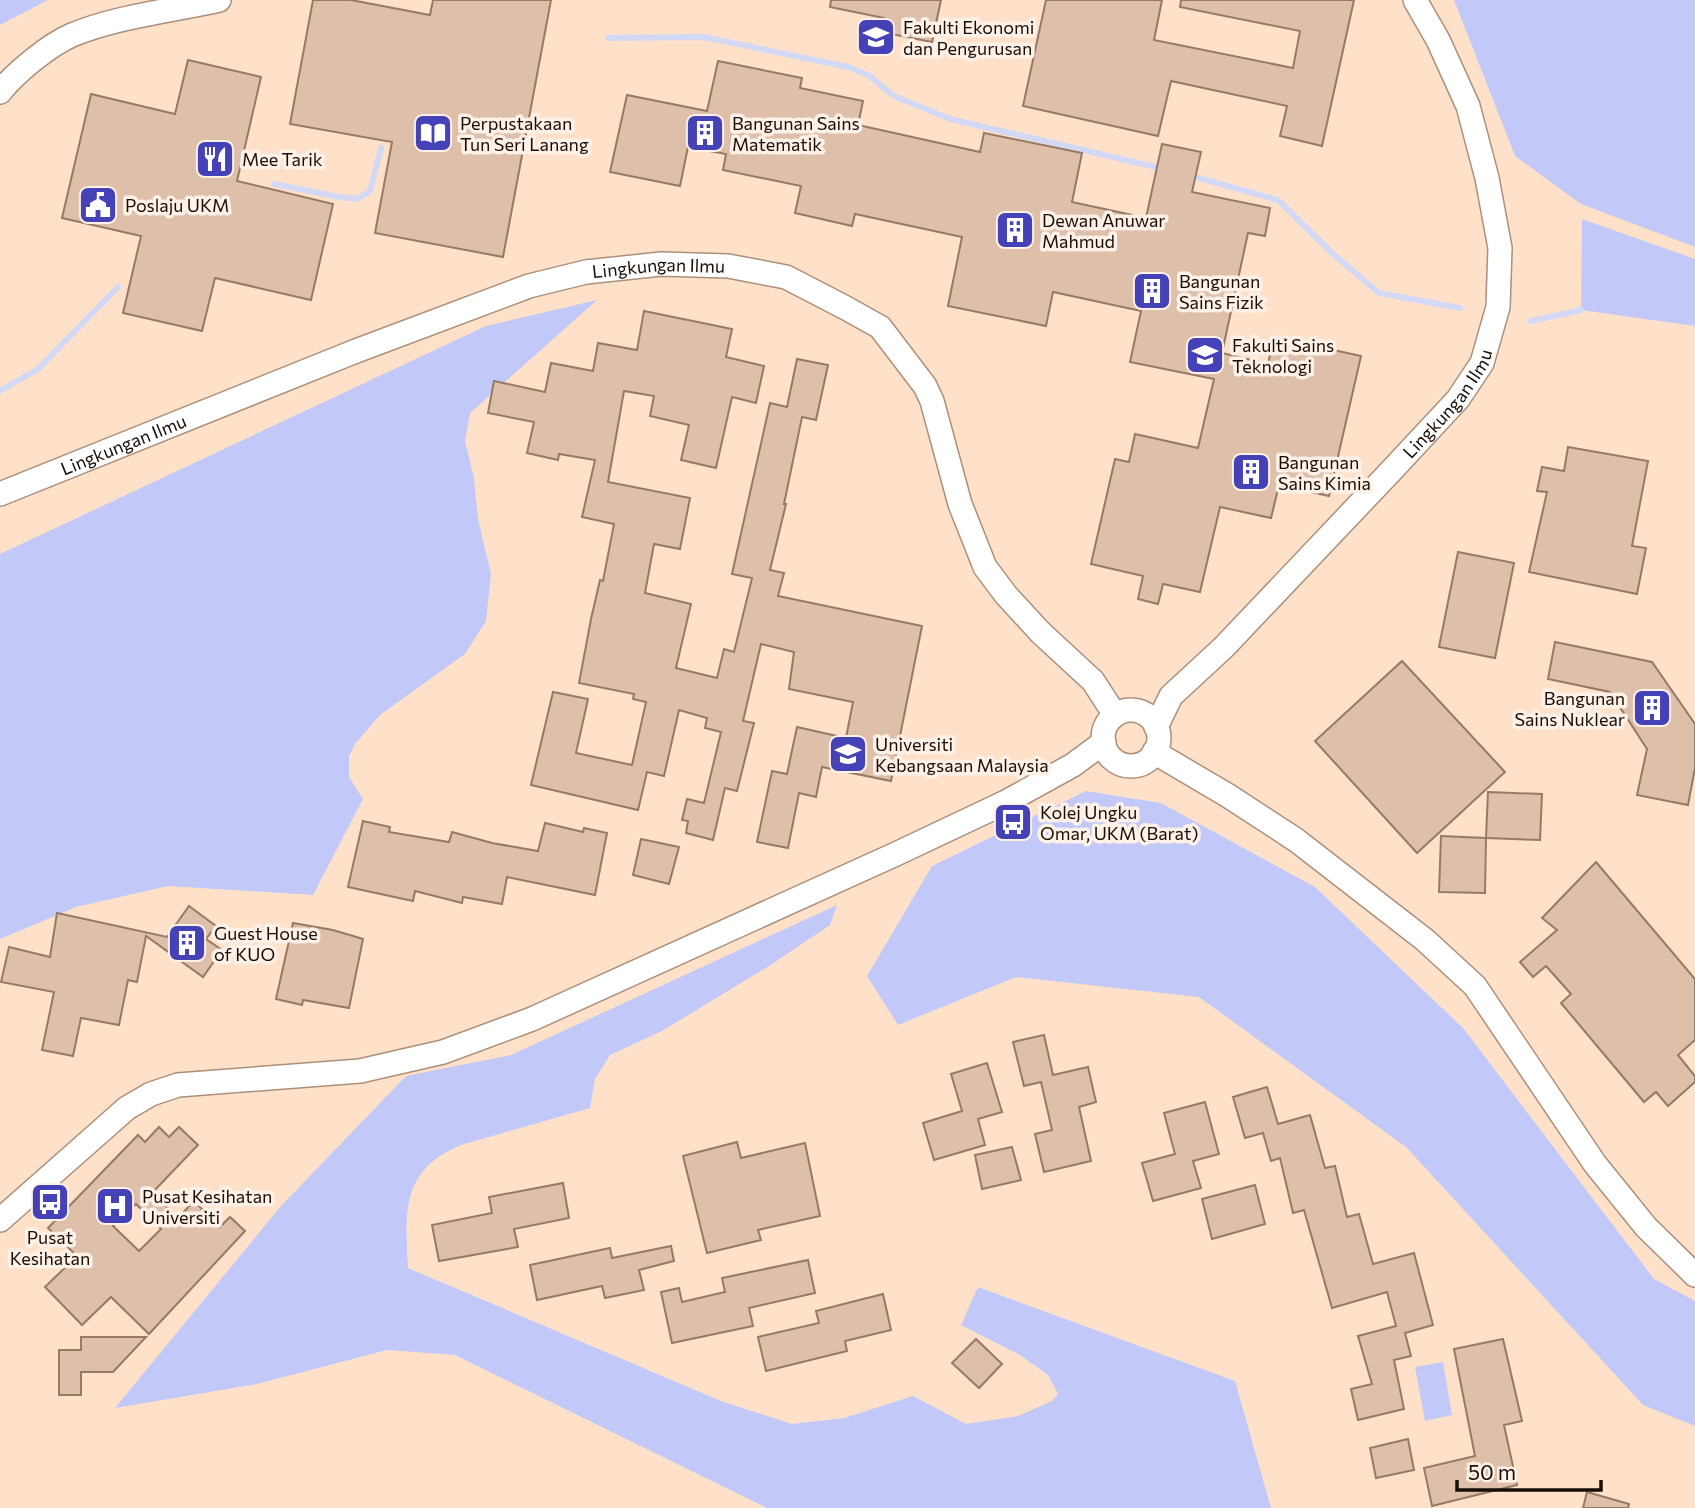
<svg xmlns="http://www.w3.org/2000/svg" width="1695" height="1508" font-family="Commissioner,sans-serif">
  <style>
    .built { fill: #ffe1ca }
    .green { fill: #c2c9f8 }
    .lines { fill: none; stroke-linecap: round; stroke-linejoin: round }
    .stream { stroke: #d3d8f4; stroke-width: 6 }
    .building { fill: #dec0aa; stroke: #967a65; stroke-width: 2; fill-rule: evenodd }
    .street-casing { stroke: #ac8f7a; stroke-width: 26 }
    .street { stroke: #fff; stroke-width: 23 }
    .labels { text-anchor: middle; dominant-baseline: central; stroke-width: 7; stroke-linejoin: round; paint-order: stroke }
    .poi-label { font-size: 18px; fill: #190e07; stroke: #fef1e8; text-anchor: start }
    .street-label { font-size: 18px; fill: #190e07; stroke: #fef1e8 }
  </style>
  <rect width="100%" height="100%" fill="#fef1e8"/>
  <rect class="built" x="0" y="0" width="1695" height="1508"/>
  <g class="green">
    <path d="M 0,0 L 48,0 L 0,25 Z"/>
    <path d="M 1454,0 L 1695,0 L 1695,247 L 1581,204 L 1515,156 Z"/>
    <path d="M 1582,219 L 1695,259 L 1695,326 L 1581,310 Z"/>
    <path d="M 597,300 L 470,413 L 465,441 L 474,478 L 478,519 L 491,574 L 486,621 L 465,654 L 380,715 L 355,744 L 349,756 L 349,777 L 363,799 L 313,895 L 168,886 L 76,907 L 0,939 L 0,554 L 486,326 Z"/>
    <path d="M 1086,791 L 1161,803 L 1315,887 L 1463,1028 L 1654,1279 L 1695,1301 L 1695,1426 L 1643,1405 L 1406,1147 L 1199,997 L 1016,977 L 898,1025 L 867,976 L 932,866 Z"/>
    <path d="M 837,905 L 830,925 L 769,966 L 662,1031 L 610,1055 L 595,1079 L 590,1108 L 461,1145 C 401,1170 405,1211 408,1268 L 721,1401 L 792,1424 L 844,1418 L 913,1396 L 966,1424 L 1018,1416 L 1052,1401 L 1058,1394 L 1048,1375 L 1020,1355 L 961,1325 L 978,1287 L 1235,1381 L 1271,1508 L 767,1508 L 455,1355 L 387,1350 L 257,1384 L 115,1408 L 281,1206 L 406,1076 L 511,1055 Z"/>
    <path d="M 1443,1362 L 1452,1415 L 1425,1421 L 1415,1367 Z"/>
  </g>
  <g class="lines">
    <g class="stream">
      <path d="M 608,38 L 704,37 L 848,67 L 868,75 L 894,96 L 950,119 L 1164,169"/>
      <path d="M 1188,175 L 1278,200 L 1333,254 L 1379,293 L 1460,308"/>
      <path d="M 274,184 L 339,197 L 357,199 L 370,191 L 381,148"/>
      <path d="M 1531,321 L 1581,310"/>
      <path d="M 0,391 L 38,369 L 118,287"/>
    </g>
  </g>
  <g class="building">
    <path d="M 313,0 L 351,0 L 430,15 L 433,0 L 551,0 L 503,257 L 375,233 L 392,142 L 290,124 Z"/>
    <path d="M 831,0 L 941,0 L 932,42 L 881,32 L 884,18 L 830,7 Z"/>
    <path d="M 1046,0 L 1162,0 L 1154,40 L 1293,68 L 1300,31 L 1180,7 L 1181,0 L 1354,0 L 1322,146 L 1280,136 L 1287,106 L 1171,81 L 1158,136 L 1023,106 Z"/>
    <path d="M 188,60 L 261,77 L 237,181 L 333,204 L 311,300 L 215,278 L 202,331 L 123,313 L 141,236 L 62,218 L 91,94 L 175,114 Z"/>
    <path d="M 718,61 L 802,78 L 800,88 L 863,101 L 858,125 L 980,152 L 984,133 L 1082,153 L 1072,202 L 1146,218 L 1162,144 L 1201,152 L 1192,192 L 1270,208 L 1265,236 L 1248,233 L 1222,353 L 1268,364 L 1274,337 L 1361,356 L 1329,496 L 1279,485 L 1271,518 L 1220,507 L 1200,592 L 1163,584 L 1158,604 L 1138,599 L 1143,576 L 1091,564 L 1115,459 L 1129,462 L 1135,434 L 1198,448 L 1214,379 L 1130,362 L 1141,311 L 1053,292 L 1046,326 L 948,306 L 962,237 L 855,214 L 852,226 L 795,213 L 801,186 L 723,170 L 726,154 L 688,147 L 680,186 L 610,172 L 627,95 L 707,111 Z"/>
    <path d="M 644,311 L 732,329 L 726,357 L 764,366 L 756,403 L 732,397 L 716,468 L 681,460 L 689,425 L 650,416 L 654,396 L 624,391 L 608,482 L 690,498 L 680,549 L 654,544 L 645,593 L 691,604 L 676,668 L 717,678 L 724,649 L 734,652 L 752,578 L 732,574 L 770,403 L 787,407 L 797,359 L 828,365 L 816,420 L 802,417 L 784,504 L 786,504 L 770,570 L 784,573 L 778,596 L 922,626 L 891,781 L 822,767 L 816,797 L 799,793 L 788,848 L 757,842 L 772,771 L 787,774 L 797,727 L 846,738 L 853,702 L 789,689 L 794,652 L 761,644 L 743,721 L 754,723 L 737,791 L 725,788 L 713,840 L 686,833 L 688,821 L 682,820 L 687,799 L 704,803 L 721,732 L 705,728 L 707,718 L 679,710 L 664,776 L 647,772 L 638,810 L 531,785 L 553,692 L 588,699 L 576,753 L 632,765 L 646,702 L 633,699 L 634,694 L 579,683 L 591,619 L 600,580 L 603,581 L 614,524 L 582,517 L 595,460 L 559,454 L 558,460 L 527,453 L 534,422 L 488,413 L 494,381 L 545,392 L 551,363 L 593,371 L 598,343 L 637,350 Z"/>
    <path d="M 1568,447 L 1648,461 L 1632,546 L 1646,548 L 1637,594 L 1529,572 L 1547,492 L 1537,491 L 1542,467 L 1564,471 Z"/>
    <path d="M 1458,552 L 1514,563 L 1495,658 L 1439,647 Z"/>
    <path d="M 1555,642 L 1652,662 L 1695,724 L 1695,768 L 1688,805 L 1637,795 L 1647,749 L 1610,692 L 1548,679 Z"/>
    <path d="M 1402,661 L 1505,772 L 1417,853 L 1315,741 Z"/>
    <path d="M 1488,792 L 1542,794 L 1540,840 L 1486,838 Z"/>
    <path d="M 363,821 L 390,827 L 389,832 L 449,842 L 452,832 L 492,843 L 538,851 L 545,823 L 583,832 L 584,828 L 607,833 L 595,895 L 507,877 L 502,904 L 463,897 L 462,903 L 415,891 L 413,901 L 348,887 Z"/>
    <path d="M 1441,836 L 1486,838 L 1485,893 L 1439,892 Z"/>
    <path d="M 641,839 L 679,847 L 669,884 L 633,875 Z"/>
    <path d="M 1596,862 L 1695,979 L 1695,1040 L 1678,1055 L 1695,1076 L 1695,1082 L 1668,1106 L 1656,1092 L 1644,1102 L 1561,1003 L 1571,994 L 1546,966 L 1533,977 L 1520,962 L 1557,930 L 1542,918 Z"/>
    <path d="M 189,906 L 216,926 L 206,939 L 222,950 L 203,977 L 146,936 L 137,982 L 128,980 L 119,1025 L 81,1018 L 73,1056 L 42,1050 L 54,992 L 1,982 L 9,947 L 50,957 L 57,913 L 167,937 Z"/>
    <path d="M 293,923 L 333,930 L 363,939 L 349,1008 L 303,1000 L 302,1005 L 276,999 Z"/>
    <path d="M 1044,1035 L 1053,1075 L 1088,1067 L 1096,1102 L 1079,1107 L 1091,1161 L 1044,1172 L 1035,1134 L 1052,1130 L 1041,1082 L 1024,1086 L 1013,1042 Z"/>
    <path d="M 987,1063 L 1002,1112 L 978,1119 L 985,1145 L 934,1160 L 923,1123 L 962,1111 L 951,1074 Z"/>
    <path d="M 1267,1087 L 1278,1124 L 1310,1115 L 1325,1168 L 1335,1166 L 1347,1217 L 1359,1214 L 1373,1264 L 1414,1253 L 1433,1325 L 1405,1333 L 1411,1356 L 1394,1360 L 1404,1409 L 1358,1420 L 1351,1389 L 1372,1384 L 1358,1336 L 1396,1326 L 1387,1292 L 1332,1308 L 1304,1210 L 1293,1213 L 1280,1158 L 1271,1161 L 1263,1133 L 1245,1138 L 1233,1097 Z"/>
    <path d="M 1205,1102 L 1219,1154 L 1193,1161 L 1201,1188 L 1153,1201 L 1142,1163 L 1175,1154 L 1164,1113 Z"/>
    <path d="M 159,1127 L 169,1137 L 179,1127 L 198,1145 L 152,1193 L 178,1218 L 194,1201 L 220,1227 L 230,1217 L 245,1231 L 149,1334 L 111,1297 L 82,1325 L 45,1287 L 77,1256 L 48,1228 L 138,1135 L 145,1142 ZM 136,1204 L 161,1229 L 139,1251 L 113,1226 Z"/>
    <path d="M 737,1142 L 741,1158 L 805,1143 L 820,1216 L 758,1230 L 761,1240 L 707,1253 L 683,1156 Z"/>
    <path d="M 1012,1147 L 1021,1180 L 982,1189 L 975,1155 Z"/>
    <path d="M 563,1183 L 569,1218 L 514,1229 L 518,1247 L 439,1261 L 432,1225 L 492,1213 L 489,1197 Z"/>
    <path d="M 1255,1185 L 1265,1224 L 1212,1239 L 1202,1199 Z"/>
    <path d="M 671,1246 L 674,1261 L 639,1270 L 644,1290 L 605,1298 L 602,1286 L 537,1300 L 530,1265 L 610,1248 L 612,1258 Z"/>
    <path d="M 808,1260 L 815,1293 L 749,1308 L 753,1326 L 672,1343 L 661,1292 L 679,1288 L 682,1302 L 725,1292 L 722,1278 Z"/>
    <path d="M 883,1294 L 891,1330 L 845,1341 L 847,1351 L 766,1371 L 758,1337 L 819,1323 L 816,1311 Z"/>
    <path d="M 81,1337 L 146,1337 L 113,1372 L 81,1372 L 81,1395 L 59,1395 L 59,1350 L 81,1350 Z"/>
    <path d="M 976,1339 L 1002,1364 L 979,1388 L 952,1363 Z"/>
    <path d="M 1503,1339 L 1522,1421 L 1504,1425 L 1517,1485 L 1432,1506 L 1424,1468 L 1475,1456 L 1454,1349 Z"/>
    <path d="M 1408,1439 L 1414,1470 L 1376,1478 L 1370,1448 Z"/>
    <path d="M 1587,1492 L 1629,1504 L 1628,1508 L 1583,1508 Z"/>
  </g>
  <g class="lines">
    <g class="street-casing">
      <g id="street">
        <path d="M 0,92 C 15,73 49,45 72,35 C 118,16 171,11 219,0"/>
        <path id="s1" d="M 0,494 L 356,351 L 529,286 L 586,272 L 661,264 L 728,266 L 786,277 L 844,307 L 880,327 L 925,386 L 932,401 L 960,504 L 985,567 L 1006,595 L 1041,633 L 1093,681 L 1115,715"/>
        <circle cx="1131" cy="738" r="28"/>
        <path id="s2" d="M 1156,727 L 1171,696 L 1224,647 L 1391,471 L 1458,399 L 1482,363 L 1498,307 L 1500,248 L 1487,178 L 1468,106 L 1438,40 L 1415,0"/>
        <path d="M 1154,752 L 1227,795 L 1296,840 L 1425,940 L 1475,986 L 1595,1164 L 1646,1227 L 1695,1275"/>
        <path d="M 0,1220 L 127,1108 L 151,1094 L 178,1085 L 360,1071 L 443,1052 L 532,1019 L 896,854 L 1006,802 L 1073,765 L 1104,742"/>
      </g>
    </g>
    <use href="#street" class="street"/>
  </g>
  <defs>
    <g id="university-square" transform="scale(2.0125)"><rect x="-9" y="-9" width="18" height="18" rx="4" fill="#4541b7" stroke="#fef1e8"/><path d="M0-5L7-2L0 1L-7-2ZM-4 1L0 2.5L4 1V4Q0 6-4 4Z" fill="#fff"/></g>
    <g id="library-square" transform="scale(2.0125)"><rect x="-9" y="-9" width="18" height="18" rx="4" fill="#4541b7" stroke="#fef1e8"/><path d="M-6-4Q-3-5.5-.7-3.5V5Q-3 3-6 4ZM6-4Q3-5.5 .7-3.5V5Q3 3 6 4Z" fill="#fff"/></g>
    <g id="building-square" transform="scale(2.0125)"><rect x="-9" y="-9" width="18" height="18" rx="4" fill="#4541b7" stroke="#fef1e8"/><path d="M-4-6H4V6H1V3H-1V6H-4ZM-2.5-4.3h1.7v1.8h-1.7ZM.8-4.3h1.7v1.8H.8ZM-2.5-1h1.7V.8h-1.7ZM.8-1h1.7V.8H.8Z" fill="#fff"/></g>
    <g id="restaurant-square" transform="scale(2.0125)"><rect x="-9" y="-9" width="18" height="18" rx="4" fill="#4541b7" stroke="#fef1e8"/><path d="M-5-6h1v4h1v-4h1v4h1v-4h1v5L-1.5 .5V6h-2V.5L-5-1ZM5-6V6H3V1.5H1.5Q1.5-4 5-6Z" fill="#fff"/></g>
    <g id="civic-square" transform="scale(2.0125)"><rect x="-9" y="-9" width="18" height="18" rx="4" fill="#4541b7" stroke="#fef1e8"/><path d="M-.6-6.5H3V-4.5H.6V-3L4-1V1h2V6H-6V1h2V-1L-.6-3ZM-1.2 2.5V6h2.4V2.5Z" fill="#fff"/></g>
    <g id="bus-square" transform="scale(2.0125)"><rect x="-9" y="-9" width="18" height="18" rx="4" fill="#4541b7" stroke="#fef1e8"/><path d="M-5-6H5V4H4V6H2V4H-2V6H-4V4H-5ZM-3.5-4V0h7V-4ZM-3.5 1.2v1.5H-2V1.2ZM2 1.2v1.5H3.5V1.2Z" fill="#fff"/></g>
    <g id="hospital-square" transform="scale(2.0125)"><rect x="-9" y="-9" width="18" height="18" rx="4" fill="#4541b7" stroke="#fef1e8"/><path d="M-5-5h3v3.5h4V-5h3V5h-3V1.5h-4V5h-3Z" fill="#fff"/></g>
  </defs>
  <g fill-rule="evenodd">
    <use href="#university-square" x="876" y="37"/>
    <use href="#library-square" x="433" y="133"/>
    <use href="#building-square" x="705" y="133"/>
    <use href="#restaurant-square" x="215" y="159"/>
    <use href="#civic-square" x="98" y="205"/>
    <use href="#building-square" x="1015" y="230"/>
    <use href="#building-square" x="1152" y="291"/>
    <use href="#university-square" x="1205" y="355"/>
    <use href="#building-square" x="1251" y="472"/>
    <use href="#building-square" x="1652" y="708"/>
    <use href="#university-square" x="848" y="754"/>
    <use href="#bus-square" x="1013" y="822"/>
    <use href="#building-square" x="187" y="943"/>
    <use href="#bus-square" x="50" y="1202"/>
    <use href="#hospital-square" x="115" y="1206"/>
  </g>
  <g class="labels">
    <g class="poi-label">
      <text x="903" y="27">Fakulti Ekonomi<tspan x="903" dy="21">dan Pengurusan</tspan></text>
      <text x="460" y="123">Perpustakaan<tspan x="460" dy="21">Tun Seri Lanang</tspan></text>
      <text x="732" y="123">Bangunan Sains<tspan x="732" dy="21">Matematik</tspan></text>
      <text x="242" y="159">Mee Tarik</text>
      <text x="125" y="205">Poslaju UKM</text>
      <text x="1042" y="220">Dewan Anuwar<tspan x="1042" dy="21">Mahmud</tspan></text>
      <text x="1179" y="281">Bangunan<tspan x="1179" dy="21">Sains Fizik</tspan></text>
      <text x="1232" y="345">Fakulti Sains<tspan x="1232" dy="21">Teknologi</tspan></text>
      <text x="1278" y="462">Bangunan<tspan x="1278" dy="21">Sains Kimia</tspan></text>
      <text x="1625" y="698" text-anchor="end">Bangunan<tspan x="1625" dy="21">Sains Nuklear</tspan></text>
      <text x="875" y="744">Universiti<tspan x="875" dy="21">Kebangsaan Malaysia</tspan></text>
      <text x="1040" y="812">Kolej Ungku<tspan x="1040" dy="21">Omar, UKM (Barat)</tspan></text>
      <text x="214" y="933">Guest House<tspan x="214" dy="21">of KUO</tspan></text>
      <text x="142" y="1196">Pusat Kesihatan<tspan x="142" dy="21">Universiti</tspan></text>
      <text x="50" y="1237" text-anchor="middle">Pusat<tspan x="50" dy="21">Kesihatan</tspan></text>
    </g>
    <g class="street-label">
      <text stroke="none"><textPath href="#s1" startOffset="700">Lingkungan Ilmu</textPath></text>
      <text stroke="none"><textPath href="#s2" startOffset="438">Lingkungan Ilmu</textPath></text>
      <text stroke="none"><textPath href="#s1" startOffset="133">Lingkungan Ilmu</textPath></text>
    </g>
  </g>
  <path d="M1457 1480v10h144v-10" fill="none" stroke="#190e07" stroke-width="3.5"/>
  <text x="1468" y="1480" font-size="21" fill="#190e07" stroke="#fef1e8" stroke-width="5" paint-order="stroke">50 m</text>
</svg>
